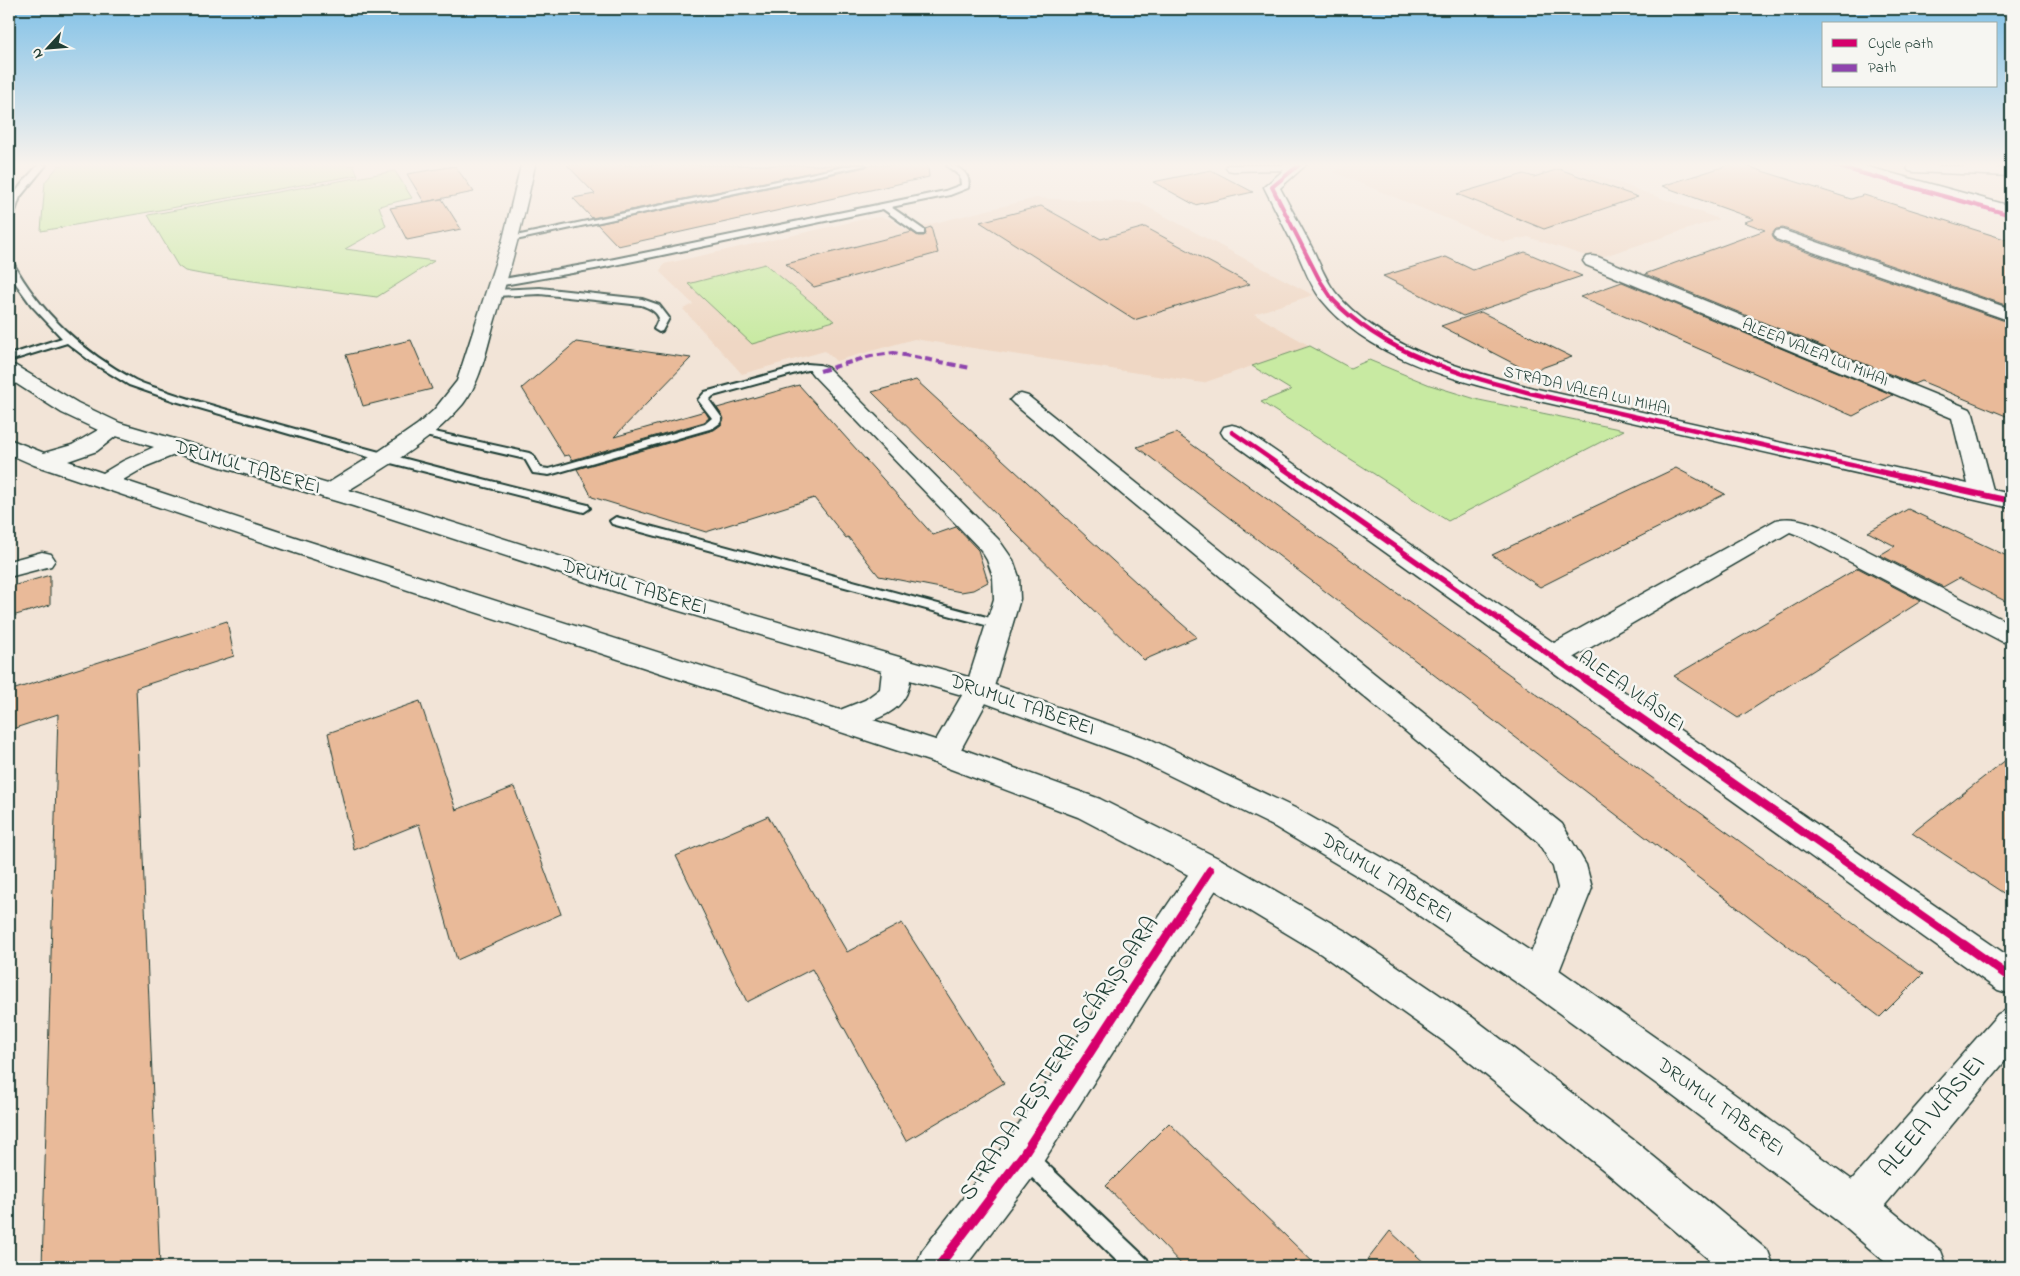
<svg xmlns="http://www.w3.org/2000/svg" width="2020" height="1276" font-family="'Indie Flower',sans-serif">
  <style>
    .built { fill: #efd7c4 }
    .green { fill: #c8eaa2; stroke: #74946b }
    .building { fill: #e9ba99; stroke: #1f3d34 }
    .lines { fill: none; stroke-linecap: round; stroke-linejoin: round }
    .service-casing { stroke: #1f3d34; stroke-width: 4 }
    .minor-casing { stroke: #1f3d34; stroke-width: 3 }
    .secondary-casing { stroke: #1f3d34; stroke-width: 3 }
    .service { fill: #f6f6f2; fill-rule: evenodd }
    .minor { fill: #f6f6f2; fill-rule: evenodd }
    .secondary { fill: #f6f6f2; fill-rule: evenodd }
    .quiet { stroke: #8e44ad; stroke-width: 4; stroke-dasharray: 8 4; stroke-linecap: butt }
    .cycleway-far4-casing { stroke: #f6f6f2; stroke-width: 5.5 }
    .cycleway-far3-casing { stroke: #f6f6f2; stroke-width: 7 }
    .cycleway-far2-casing { stroke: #f6f6f2; stroke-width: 9 }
    .cycleway-far1-casing { stroke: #f6f6f2; stroke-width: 11 }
    .cycleway-casing { stroke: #f6f6f2; stroke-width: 12 }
    .cycleway-far4 { stroke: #d6006c; stroke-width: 4 }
    .cycleway-far3 { stroke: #d6006c; stroke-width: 4.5 }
    .cycleway-far2 { stroke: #d6006c; stroke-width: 5.5 }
    .cycleway-far1 { stroke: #d6006c; stroke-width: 8 }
    .cycleway { stroke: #d6006c; stroke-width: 9 }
    .labels { text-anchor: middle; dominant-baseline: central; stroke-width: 5; stroke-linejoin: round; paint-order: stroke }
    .far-street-label { font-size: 16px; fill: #1f3d34; stroke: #f6f6f2 }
    .street-label { font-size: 20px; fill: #1f3d34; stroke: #f6f6f2 }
    .near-street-label { font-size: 24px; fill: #1f3d34; stroke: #f6f6f2 }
  </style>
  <rect width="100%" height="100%" fill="#f2e4d7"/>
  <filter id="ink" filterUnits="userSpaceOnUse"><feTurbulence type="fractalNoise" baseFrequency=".02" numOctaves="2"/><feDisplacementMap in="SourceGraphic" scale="10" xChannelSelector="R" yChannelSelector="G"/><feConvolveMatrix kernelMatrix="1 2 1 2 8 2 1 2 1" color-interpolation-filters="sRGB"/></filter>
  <g filter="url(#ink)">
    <g class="built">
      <path d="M 1347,165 L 1569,165 L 1719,219 L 1595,259 L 1528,237 L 1504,242 L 1333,172 Z"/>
      <path d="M 1036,198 L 1140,203 L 1313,295 L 1254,314 L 1310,346 L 1203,383 L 914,339 L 836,361 L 825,351 L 742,374 L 683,309 L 693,304 L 660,272 L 664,264 L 865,219 L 880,217 L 890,219 L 906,230 Z"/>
    </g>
    <g class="green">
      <path d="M 59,165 L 353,165 L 358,175 L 41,231 L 45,182 Z"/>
      <path d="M 395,171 L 412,198 L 379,206 L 386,226 L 345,249 L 434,261 L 377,297 L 206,275 L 185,271 L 178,266 L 148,215 Z"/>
      <path d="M 765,264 L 834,321 L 752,344 L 688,284 Z"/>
      <path d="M 1310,346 L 1350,368 L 1369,360 L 1430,385 L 1479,400 L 1624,430 L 1448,521 L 1261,402 L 1291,390 L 1252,366 Z"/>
    </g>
    <g class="building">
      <path d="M 567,165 L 846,165 L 592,218 L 573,198 L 595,194 Z"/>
      <path d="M 868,165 L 928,165 L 929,177 L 618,246 L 597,224 L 866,167 Z"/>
      <path d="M 1729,165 L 1743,165 L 1851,199 L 1864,195 L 2011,241 L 2011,307 L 1783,228 L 1776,229 L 1772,234 L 1775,241 L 2011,323 L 2011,418 L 1921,381 L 1914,384 L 1645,274 L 1765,230 L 1744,222 L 1754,219 L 1662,186 Z"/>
      <path d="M 455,166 L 474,192 L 424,202 L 407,174 Z"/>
      <path d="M 1559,169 L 1638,197 L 1544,229 L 1457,194 L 1524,174 L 1534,177 Z"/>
      <path d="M 1211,170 L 1253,192 L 1195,205 L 1153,182 Z"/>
      <path d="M 442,199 L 461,229 L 407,240 L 390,208 Z"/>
      <path d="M 1041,206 L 1101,239 L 1145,227 L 1250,284 L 1134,320 L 980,222 Z"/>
      <path d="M 931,227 L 938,253 L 814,287 L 786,264 L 912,232 L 918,236 L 924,236 L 926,234 L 925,229 Z"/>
      <path d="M 1525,252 L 1582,276 L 1463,316 L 1383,276 L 1446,257 L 1473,270 Z"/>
      <path d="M 1622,282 L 1893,395 L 1853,416 L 1580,297 Z"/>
      <path d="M 1481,312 L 1572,357 L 1530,372 L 1441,326 Z"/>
      <path d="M 411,340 L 432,389 L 363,406 L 346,355 Z"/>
      <path d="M 576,342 L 691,358 L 614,437 L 705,411 L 709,418 L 704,422 L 572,460 L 569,455 L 564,456 L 522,388 Z"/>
      <path d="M 916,380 L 1174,617 L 1197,637 L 1144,660 L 872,392 Z"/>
      <path d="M 799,385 L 933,535 L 956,527 L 978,550 L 988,582 L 973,590 L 961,592 L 879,576 L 848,537 L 846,538 L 814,498 L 706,532 L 592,497 L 577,469 L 714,430 L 721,425 L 724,419 L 717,408 Z"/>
      <path d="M 1176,433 L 1923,974 L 1880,1017 L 1137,447 Z"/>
      <path d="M 1676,468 L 1725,494 L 1540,587 L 1492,555 Z"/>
      <path d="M 1908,509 L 2011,558 L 2011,604 L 1959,578 L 1943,587 L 1880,555 L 1895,546 L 1868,532 Z"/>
      <path d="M 1858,568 L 1921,601 L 1738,718 L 1674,676 Z"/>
      <path d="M 50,575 L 50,605 L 9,617 L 9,587 Z"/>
      <path d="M 227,621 L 234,656 L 136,688 L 160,1267 L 42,1267 L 58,714 L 9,730 L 9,691 Z"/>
      <path d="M 420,701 L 456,810 L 514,787 L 561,914 L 457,960 L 419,824 L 354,850 L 328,733 Z"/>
      <path d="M 2011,756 L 2011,898 L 1912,833 Z"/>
      <path d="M 768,816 L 847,952 L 902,923 L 1004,1083 L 906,1141 L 812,969 L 747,1002 L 676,856 Z"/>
      <path d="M 1169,1123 L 1318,1267 L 1184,1267 L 1106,1186 Z"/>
      <path d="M 1390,1231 L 1429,1267 L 1362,1267 Z"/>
    </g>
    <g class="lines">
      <g class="service-casing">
        <g id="service">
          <path d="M 38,165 L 46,165 L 20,197 L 13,217 L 9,219 C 9,194 23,183 38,165 Z"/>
          <path d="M 853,165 L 866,165 L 511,241 L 507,239 L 511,237 Z"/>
          <path d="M 946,165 C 958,165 972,174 968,188 L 950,195 L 891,207 L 924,230 L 924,234 L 918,234 L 883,209 L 595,269 L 497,286 L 493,283 L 497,280 L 595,263 L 945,191 L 961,185 L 960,176 Z"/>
          <path d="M 9,260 L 12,261 C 39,312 84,353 135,380 C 145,385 157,388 168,392 C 200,403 233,411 266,421 C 373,451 480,479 588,505 L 590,508 L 584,512 L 379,460 L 175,401 L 129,385 L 93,363 L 67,343 L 9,361 L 9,355 L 62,338 L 32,306 L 9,274 Z"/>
          <path d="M 540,288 L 642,299 L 659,305 L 669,318 L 662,331 L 659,332 L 654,329 L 659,318 C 655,310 649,308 641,305 L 540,294 L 494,296 L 489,293 L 494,290 Z"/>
          <path d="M 807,364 L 819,365 L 825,371 L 820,374 L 813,370 L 807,370 L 713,396 L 709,400 L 722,418 L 720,423 L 713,428 L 549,475 L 533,473 L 525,459 L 521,458 L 421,435 L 416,432 L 421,429 L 529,453 L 533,455 L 541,468 L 549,469 L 705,424 L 712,418 L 698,400 L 705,392 Z"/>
          <path d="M 616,517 L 1005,622 L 1007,625 L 1005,628 L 1000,629 L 612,524 L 610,521 Z"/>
          <path d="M 1025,1147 L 1032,1150 L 1147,1259 L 1150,1267 L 1123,1267 L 1018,1164 L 1015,1157 L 1018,1150 Z"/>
        </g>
      </g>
      <g class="minor-casing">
        <g id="minor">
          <path d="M 521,165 L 535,165 C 524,219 510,271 494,323 C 486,351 481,381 463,404 C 429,444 382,469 338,497 L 330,499 L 322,497 L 318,492 L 322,487 L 378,452 L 417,425 L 434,410 L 457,381 L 503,239 Z"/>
          <path d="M 1227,165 L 1306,165 L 1280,188 C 1291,209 1303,230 1314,252 C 1320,265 1326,280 1335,292 C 1382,350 1465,369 1533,388 L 1968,484 L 1952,418 L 1586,265 L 1583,261 L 1586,257 L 1592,256 L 1598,257 L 1970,409 L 1973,414 L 1993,490 L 2011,494 L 2011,508 L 1530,399 C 1458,381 1370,360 1321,299 C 1310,285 1304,267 1297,252 C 1286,230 1275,209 1264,187 L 1284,170 L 1233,171 L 1228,170 L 1226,167 Z"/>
          <path d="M 1910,165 L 2011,168 L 2011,176 L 1914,172 L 1909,171 L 1907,168 Z"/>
          <path d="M 1782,230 L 2011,309 L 2011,321 L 1776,239 L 1774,235 L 1776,231 Z"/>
          <path d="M 820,365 L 827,367 L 999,540 L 1013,560 L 1019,577 L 1020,599 L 993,690 L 954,762 L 943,765 L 932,762 L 928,754 L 965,690 L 994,599 L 993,577 L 987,560 L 981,550 L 813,375 L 810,371 L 813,367 Z"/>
          <path d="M 1021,394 L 1028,396 L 1562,824 L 1586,865 L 1592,888 L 1552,989 L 1539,993 L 1526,989 L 1521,977 L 1558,888 L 1553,867 L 1538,842 L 1014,404 L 1010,400 L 1014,396 Z"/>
          <path d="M 1232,425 L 1240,427 L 1554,643 L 1776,520 C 1793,516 1805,521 1821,527 L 2011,624 L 2011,644 L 2001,641 L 1803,537 L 1790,532 L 1574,657 L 2011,958 L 2011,994 L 1998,990 L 1224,437 L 1221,432 L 1224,427 Z"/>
          <path d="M 42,552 L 51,554 L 55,560 L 51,566 L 9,577 L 9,561 Z"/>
          <path d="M 1210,856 L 1222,860 L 1227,870 L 1222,880 L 1038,1170 L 965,1267 L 916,1267 L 922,1251 L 1008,1140 L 1198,860 Z"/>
          <path d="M 2011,1008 L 2011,1054 L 1870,1223 L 1855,1230 L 1840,1223 L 1833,1208 L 1840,1193 L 1998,1014 Z"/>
        </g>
      </g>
      <g class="secondary-casing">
        <g id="secondary">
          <path d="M 1839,165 L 1861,165 L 2011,206 L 2011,216 L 1841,168 Z"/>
          <path d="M 9,364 L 16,366 L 78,403 L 120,423 L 369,496 L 647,584 L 989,683 L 1152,740 L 1297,809 L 1413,875 L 1552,965 L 1697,1067 L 1870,1193 L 1941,1251 L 1947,1267 L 1891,1267 L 1840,1223 L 1669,1093 L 1526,989 L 1389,895 L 1275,827 L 1130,756 L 969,697 L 910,680 C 908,702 893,713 873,720 L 954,746 L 1100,799 L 1222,860 L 1347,932 L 1472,1017 L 1636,1142 L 1768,1251 L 1774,1267 L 1718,1267 L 1606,1172 L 1446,1043 L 1321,954 L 1198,880 L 1078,817 L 932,762 L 283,549 L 34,465 L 9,454 L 9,439 L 44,453 L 72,445 L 98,430 L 62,413 L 9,379 ZM 116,436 L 154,447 L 123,461 L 103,473 L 68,461 L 97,451 ZM 177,454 L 353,506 L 629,596 L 882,671 L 880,689 L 865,700 L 840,710 L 301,539 L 123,480 L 147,466 Z"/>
        </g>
      </g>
      <use href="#service" class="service"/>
      <use href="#minor" class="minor"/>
      <use href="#secondary" class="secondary"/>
      <path class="quiet" d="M 820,371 L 871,356 L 894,353 L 971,368"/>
      <g class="cycleway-far4-casing">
        <g id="cycleway-far4">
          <path d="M 1299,165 L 1272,187 L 1319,279 L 1333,300"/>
          <path d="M 1832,165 L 2011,215"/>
        </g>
      </g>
      <g class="cycleway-far3-casing">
        <g id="cycleway-far3">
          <path d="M 1332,299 C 1384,354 1459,374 1530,393 L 1869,469"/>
          <path d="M 1232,432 L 1285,469"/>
        </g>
      </g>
      <g class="cycleway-far2-casing">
        <g id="cycleway-far2">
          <path d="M 1283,468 L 1587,681"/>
          <path d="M 1863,468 L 2011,501"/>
        </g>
      </g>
      <g class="cycleway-far1-casing">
        <g id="cycleway-far1">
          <path d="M 1585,679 L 1964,945"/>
          <path d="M 1161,945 L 1210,870"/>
        </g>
      </g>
      <g class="cycleway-casing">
        <g id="cycleway">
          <path d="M 1963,944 L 2011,978"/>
          <path d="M 938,1267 L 1023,1155 L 1161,944"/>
        </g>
      </g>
      <use href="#cycleway-far4" class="cycleway-far4"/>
      <use href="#cycleway-far3" class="cycleway-far3"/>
      <use href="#cycleway-far2" class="cycleway-far2"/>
      <use href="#cycleway-far1" class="cycleway-far1"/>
      <use href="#cycleway" class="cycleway"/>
    </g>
  </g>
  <linearGradient id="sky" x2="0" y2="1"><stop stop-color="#81c1e7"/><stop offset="0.48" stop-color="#f9f3ed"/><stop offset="1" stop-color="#f9f3ed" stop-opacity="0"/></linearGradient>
  <rect width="2020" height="343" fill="url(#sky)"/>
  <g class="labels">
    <g class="far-street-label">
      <text transform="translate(1815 353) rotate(22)">ALEEA VALEA LUI MIHAI</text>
      <text transform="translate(1587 391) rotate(13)">STRADA VALEA LUI MIHAI</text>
    </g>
    <g class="street-label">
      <text transform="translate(247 468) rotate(16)">DRUMUL TABEREI</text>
      <text transform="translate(634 588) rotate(17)">DRUMUL TABEREI</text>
      <text transform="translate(1631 692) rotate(35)">ALEEA VLĂSIEI</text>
      <text transform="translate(1022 706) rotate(19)">DRUMUL TABEREI</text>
      <text transform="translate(1386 879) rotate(32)">DRUMUL TABEREI</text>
      <text transform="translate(1720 1108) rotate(36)">DRUMUL TABEREI</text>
    </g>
    <g class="near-street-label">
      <text transform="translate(1060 1059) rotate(-56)">STRADA PEȘTERA SCĂRIȘOARA</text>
      <text transform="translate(1933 1117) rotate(-50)">ALEEA VLĂSIEI</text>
    </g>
  </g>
  <rect width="2020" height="1276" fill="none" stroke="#f6f6f2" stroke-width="30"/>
  <rect x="15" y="15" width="1990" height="1246" fill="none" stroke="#1f3d34" stroke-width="2" filter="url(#ink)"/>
  <rect x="1822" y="22" width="175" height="65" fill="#f6f6f2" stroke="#a0aca6"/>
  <rect x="1832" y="39" width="25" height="8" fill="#d6006c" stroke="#a0aca6"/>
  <text x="1868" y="48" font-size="15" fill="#1f3d34">Cycle path</text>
  <rect x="1832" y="64" width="25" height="8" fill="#8e44ad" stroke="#a0aca6"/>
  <text x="1868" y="72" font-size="15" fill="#1f3d34">Path</text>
  <g transform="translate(48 48) rotate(244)" stroke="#f6f6f2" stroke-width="4" paint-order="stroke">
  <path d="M0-4L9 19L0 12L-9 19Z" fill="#1f3d34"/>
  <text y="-8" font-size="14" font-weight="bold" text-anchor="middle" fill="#1f3d34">N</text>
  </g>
</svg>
